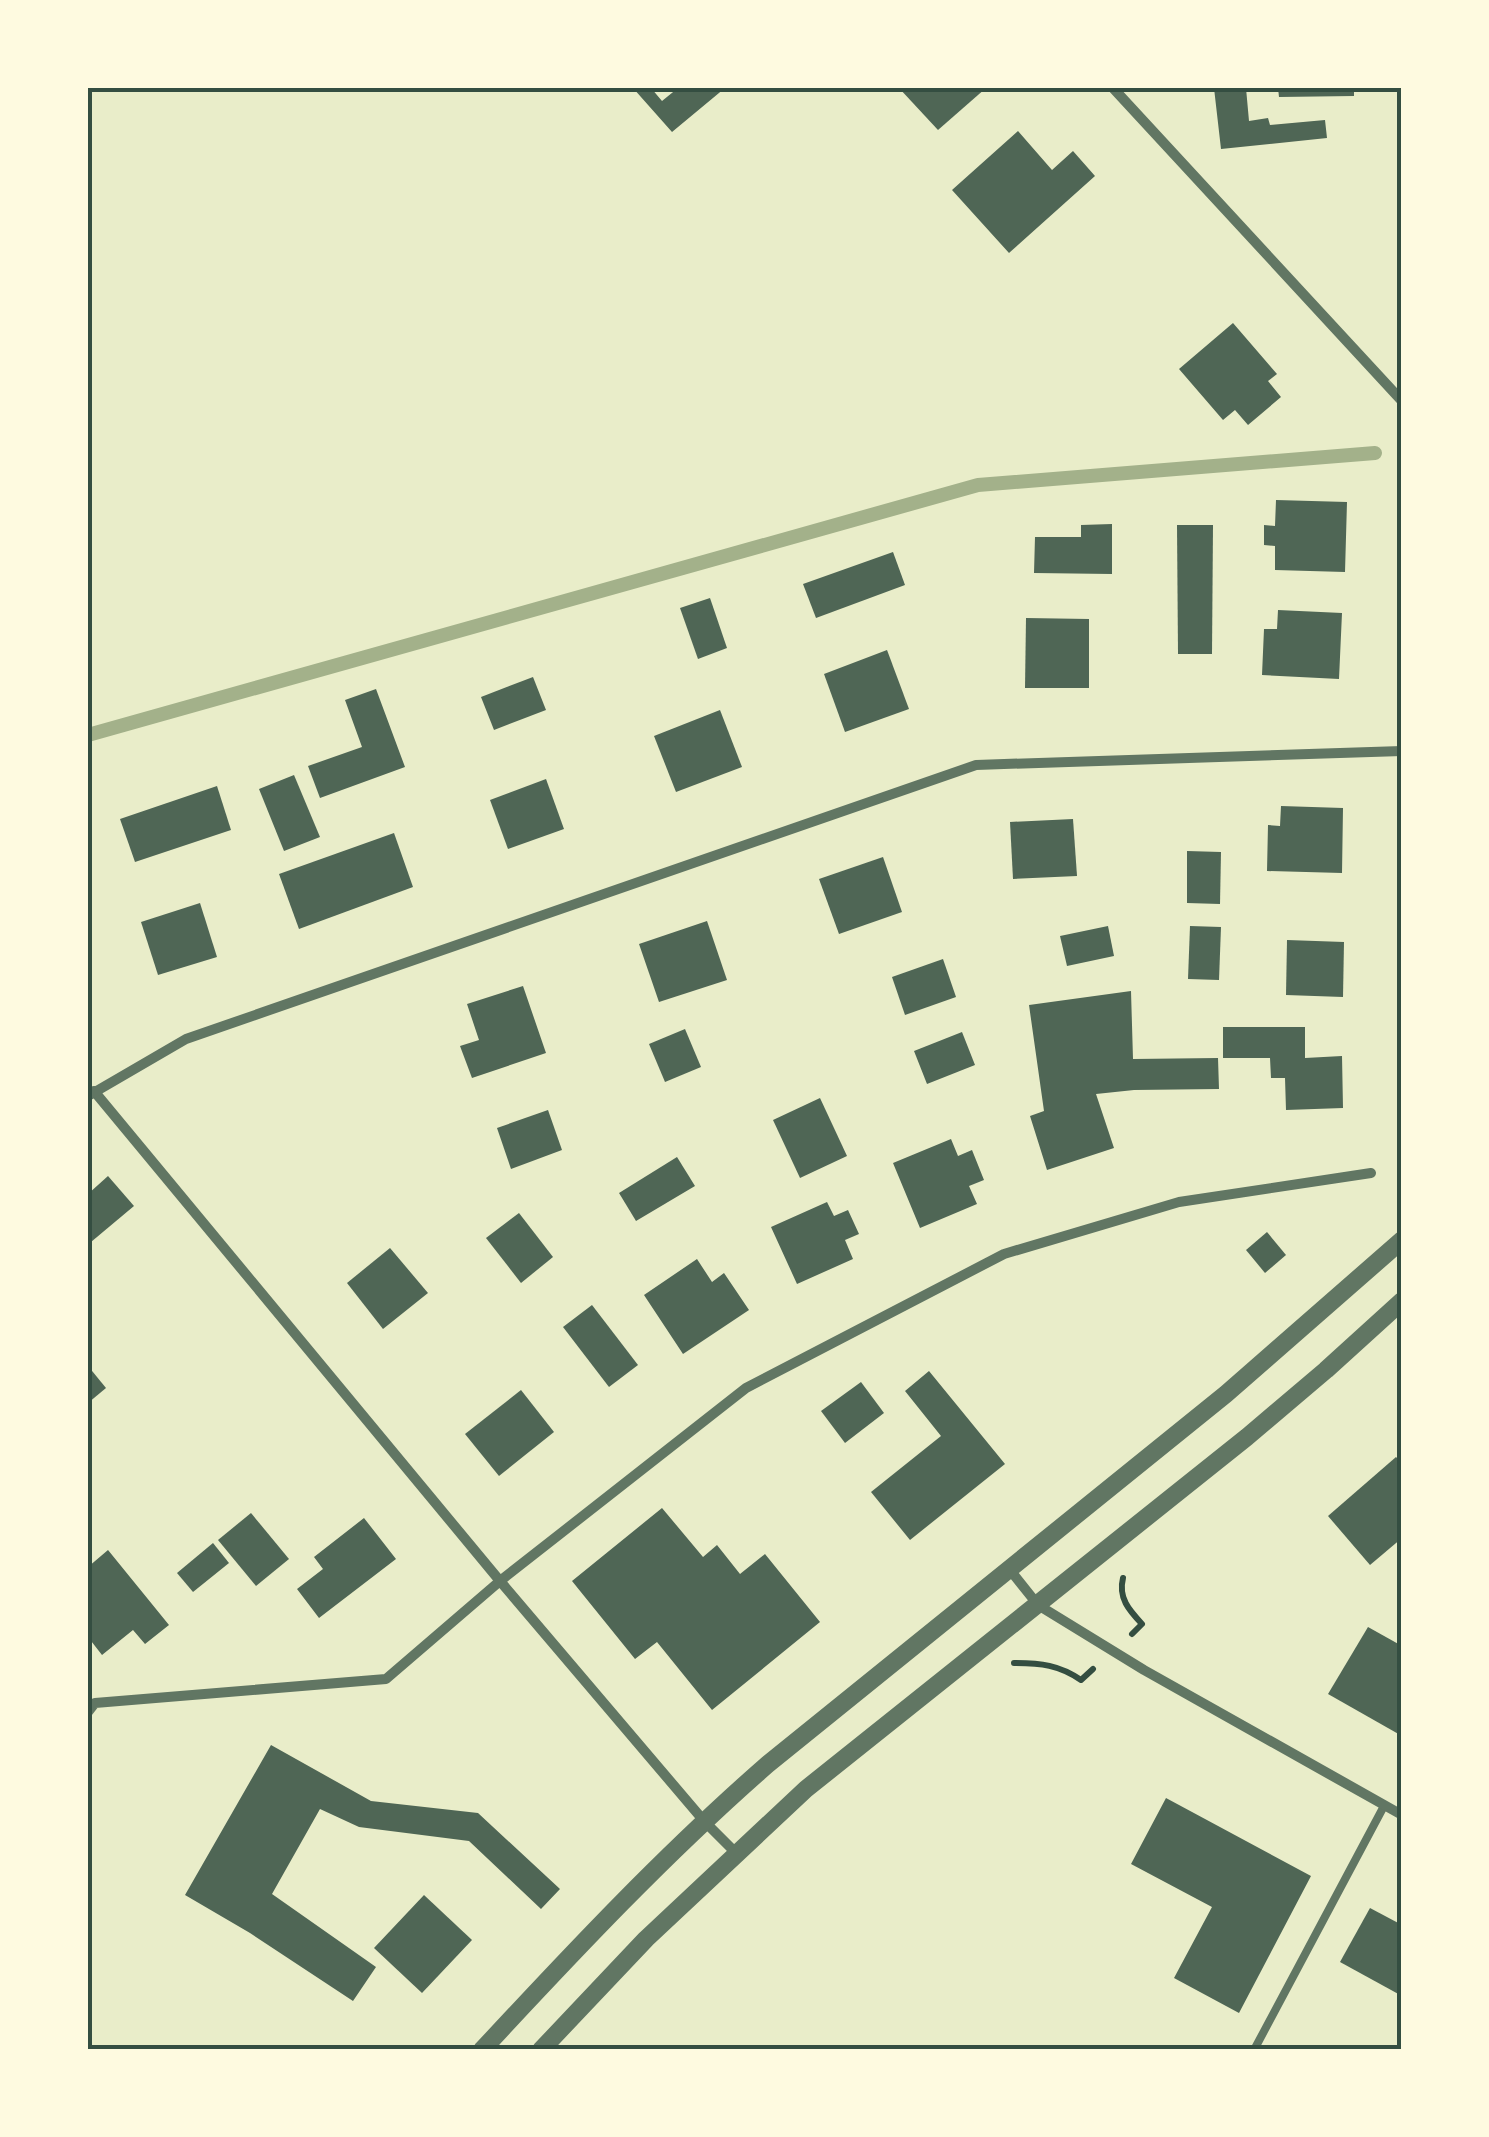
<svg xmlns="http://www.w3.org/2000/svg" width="1489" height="2137" font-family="Rubik,sans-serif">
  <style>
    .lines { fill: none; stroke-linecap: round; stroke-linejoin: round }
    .stream { stroke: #a3b18a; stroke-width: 14 }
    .building { fill: #4f6655 }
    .path { stroke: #344e41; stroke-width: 6 }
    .service { stroke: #617663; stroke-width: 8 }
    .minor { stroke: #617663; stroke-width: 10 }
    .tertiary { stroke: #617663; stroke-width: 18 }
    .neatline { fill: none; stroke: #344e41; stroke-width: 4 }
  </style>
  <rect width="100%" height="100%" fill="#e9edc9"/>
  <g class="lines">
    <path class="stream" d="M 88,735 L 978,485 L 1375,453"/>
  </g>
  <g class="building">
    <path d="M 633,88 L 651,88 L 662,101 L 678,88 L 725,88 L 672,132 Z"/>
    <path d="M 899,88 L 986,88 L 938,130 Z"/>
    <path d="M 1214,88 L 1246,88 L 1249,121 L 1268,118 L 1270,125 L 1325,120 L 1327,138 L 1221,149 Z"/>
    <path d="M 1278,88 L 1354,88 L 1354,96 L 1279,97 Z"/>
    <path d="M 1018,131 L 1052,170 L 1073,151 L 1095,176 L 1009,253 L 952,190 Z"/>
    <path d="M 1233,323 L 1277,374 L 1268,381 L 1281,397 L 1248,425 L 1235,410 L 1223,420 L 1179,369 Z"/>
    <path d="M 1276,500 L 1347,502 L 1345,572 L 1275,570 L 1275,546 L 1264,545 L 1264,525 L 1275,526 Z"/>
    <path d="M 1112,524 L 1112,574 L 1034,573 L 1035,537 L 1081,537 L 1081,525 Z"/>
    <path d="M 1177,525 L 1213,525 L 1212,654 L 1178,654 Z"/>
    <path d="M 893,552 L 905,585 L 816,618 L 803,584 Z"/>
    <path d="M 710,598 L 727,648 L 698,659 L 680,608 Z"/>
    <path d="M 1278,610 L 1342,613 L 1339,679 L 1262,675 L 1264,629 L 1277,629 Z"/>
    <path d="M 1026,618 L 1089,619 L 1089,688 L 1025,688 Z"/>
    <path d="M 887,650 L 909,709 L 845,732 L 824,674 Z"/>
    <path d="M 533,677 L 546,710 L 494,730 L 481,697 Z"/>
    <path d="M 376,689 L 405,767 L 320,798 L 308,766 L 362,747 L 345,700 Z"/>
    <path d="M 720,710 L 742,767 L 676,792 L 654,736 Z"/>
    <path d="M 294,775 L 320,837 L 284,851 L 259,789 Z"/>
    <path d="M 546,779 L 564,829 L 508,849 L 490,800 Z"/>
    <path d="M 217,786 L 231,830 L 135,862 L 120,819 Z"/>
    <path d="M 1281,806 L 1343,808 L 1342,873 L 1267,871 L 1268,825 L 1280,826 Z"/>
    <path d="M 1073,819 L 1077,876 L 1013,879 L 1010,822 Z"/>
    <path d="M 394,833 L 413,887 L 299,929 L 279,874 Z"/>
    <path d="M 1187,851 L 1221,852 L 1220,904 L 1187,903 Z"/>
    <path d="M 883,857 L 902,912 L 839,934 L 819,879 Z"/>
    <path d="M 200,903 L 217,957 L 158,975 L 141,922 Z"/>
    <path d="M 707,921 L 727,980 L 659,1002 L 639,944 Z"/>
    <path d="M 1108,926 L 1114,956 L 1067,966 L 1060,936 Z"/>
    <path d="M 1190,926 L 1221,927 L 1219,980 L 1188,979 Z"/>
    <path d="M 1287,940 L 1344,942 L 1343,997 L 1286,995 Z"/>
    <path d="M 943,959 L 956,997 L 905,1015 L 892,977 Z"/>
    <path d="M 523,986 L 546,1053 L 472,1078 L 460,1046 L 479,1040 L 467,1004 Z"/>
    <path d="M 1131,991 L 1133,1059 L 1218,1058 L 1219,1089 L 1134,1090 L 1096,1094 L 1114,1148 L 1047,1170 L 1030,1116 L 1044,1111 L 1029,1005 Z"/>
    <path d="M 1223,1027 L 1305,1027 L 1305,1058 L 1342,1056 L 1343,1108 L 1286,1110 L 1285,1078 L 1271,1078 L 1270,1058 L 1223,1058 Z"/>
    <path d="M 685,1029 L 701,1067 L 665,1082 L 649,1044 Z"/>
    <path d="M 962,1032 L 975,1065 L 927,1084 L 914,1051 Z"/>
    <path d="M 820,1098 L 847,1156 L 800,1178 L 773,1120 Z"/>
    <path d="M 548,1110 L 562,1150 L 511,1169 L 497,1128 Z"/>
    <path d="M 951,1139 L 958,1156 L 972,1150 L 984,1180 L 969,1186 L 977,1204 L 920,1228 L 893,1163 Z"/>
    <path d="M 677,1157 L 695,1186 L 636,1221 L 619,1193 Z"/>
    <path d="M 108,1176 L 134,1206 L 91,1242 L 88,1239 L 88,1194 Z"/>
    <path d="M 827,1202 L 834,1216 L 848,1210 L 859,1234 L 845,1240 L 853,1259 L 797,1284 L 771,1227 Z"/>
    <path d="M 519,1213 L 553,1257 L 521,1283 L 486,1238 Z"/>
    <path d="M 1267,1232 L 1286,1255 L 1265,1273 L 1246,1250 Z"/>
    <path d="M 390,1248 L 428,1293 L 383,1329 L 347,1283 Z"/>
    <path d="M 697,1259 L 712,1282 L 724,1273 L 749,1310 L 683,1354 L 644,1295 Z"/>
    <path d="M 592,1305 L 638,1365 L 609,1387 L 563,1327 Z"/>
    <path d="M 88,1366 L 106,1388 L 88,1403 Z"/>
    <path d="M 929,1371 L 1005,1464 L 910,1540 L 871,1492 L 941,1436 L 905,1391 Z"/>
    <path d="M 861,1382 L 884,1413 L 845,1443 L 821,1411 Z"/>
    <path d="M 521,1390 L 554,1432 L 499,1476 L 465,1434 Z"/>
    <path d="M 1396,1457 L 1402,1463 L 1402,1538 L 1370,1565 L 1328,1516 Z"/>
    <path d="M 662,1508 L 703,1557 L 717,1545 L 740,1574 L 765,1554 L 820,1622 L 712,1710 L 657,1642 L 635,1659 L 572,1581 Z"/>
    <path d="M 251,1513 L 289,1559 L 256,1586 L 218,1540 Z"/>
    <path d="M 364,1518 L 396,1559 L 319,1618 L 297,1589 L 323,1569 L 314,1557 Z"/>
    <path d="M 213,1543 L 229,1563 L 193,1592 L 177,1573 Z"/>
    <path d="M 108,1550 L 169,1625 L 145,1644 L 133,1630 L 102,1655 L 88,1637 L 88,1567 Z"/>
    <path d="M 1368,1627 L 1402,1646 L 1402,1736 L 1328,1694 Z"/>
    <path d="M 271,1745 L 371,1801 L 478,1813 L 560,1889 L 541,1909 L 469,1841 L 359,1827 L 320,1809 L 272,1894 L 376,1967 L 353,2001 L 250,1933 L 185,1895 Z"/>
    <path d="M 1166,1798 L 1311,1876 L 1239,2013 L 1174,1978 L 1212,1907 L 1131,1864 Z"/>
    <path d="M 424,1895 L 472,1940 L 422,1993 L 374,1948 Z"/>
    <path d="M 1370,1908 L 1402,1925 L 1402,1996 L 1340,1962 Z"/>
  </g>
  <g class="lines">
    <g class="path">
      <path d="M 1123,1578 C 1118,1598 1129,1610 1142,1624 L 1132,1634"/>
      <path d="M 1014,1663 C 1041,1663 1059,1665 1081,1680 L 1093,1669"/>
    </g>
    <path class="service" d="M 1254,2050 L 1384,1806"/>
    <g class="minor">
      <path d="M 1113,88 L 1402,401"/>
      <path d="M 94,1091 L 500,1581 L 704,1821 L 736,1853"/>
      <path d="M 88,1096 L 186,1039 L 976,765 L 1402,751"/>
      <path d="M 1010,1570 L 1038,1605 L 1144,1670 L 1402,1815"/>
      <path d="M 88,1712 L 95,1703 L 386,1679 L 500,1581 L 746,1388 L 1004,1254 L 1179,1202 L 1371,1173"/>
    </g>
    <g class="tertiary">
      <path d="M 482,2050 C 574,1951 666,1853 768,1764 L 1226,1394 L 1402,1240"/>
      <path d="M 541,2050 L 646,1939 L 806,1789 L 1247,1437 L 1326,1370 L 1402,1301"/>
    </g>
  </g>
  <rect width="1489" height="2137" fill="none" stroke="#fefae0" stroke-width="180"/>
  <rect x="90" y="90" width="1309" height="1957" class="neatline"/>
</svg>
